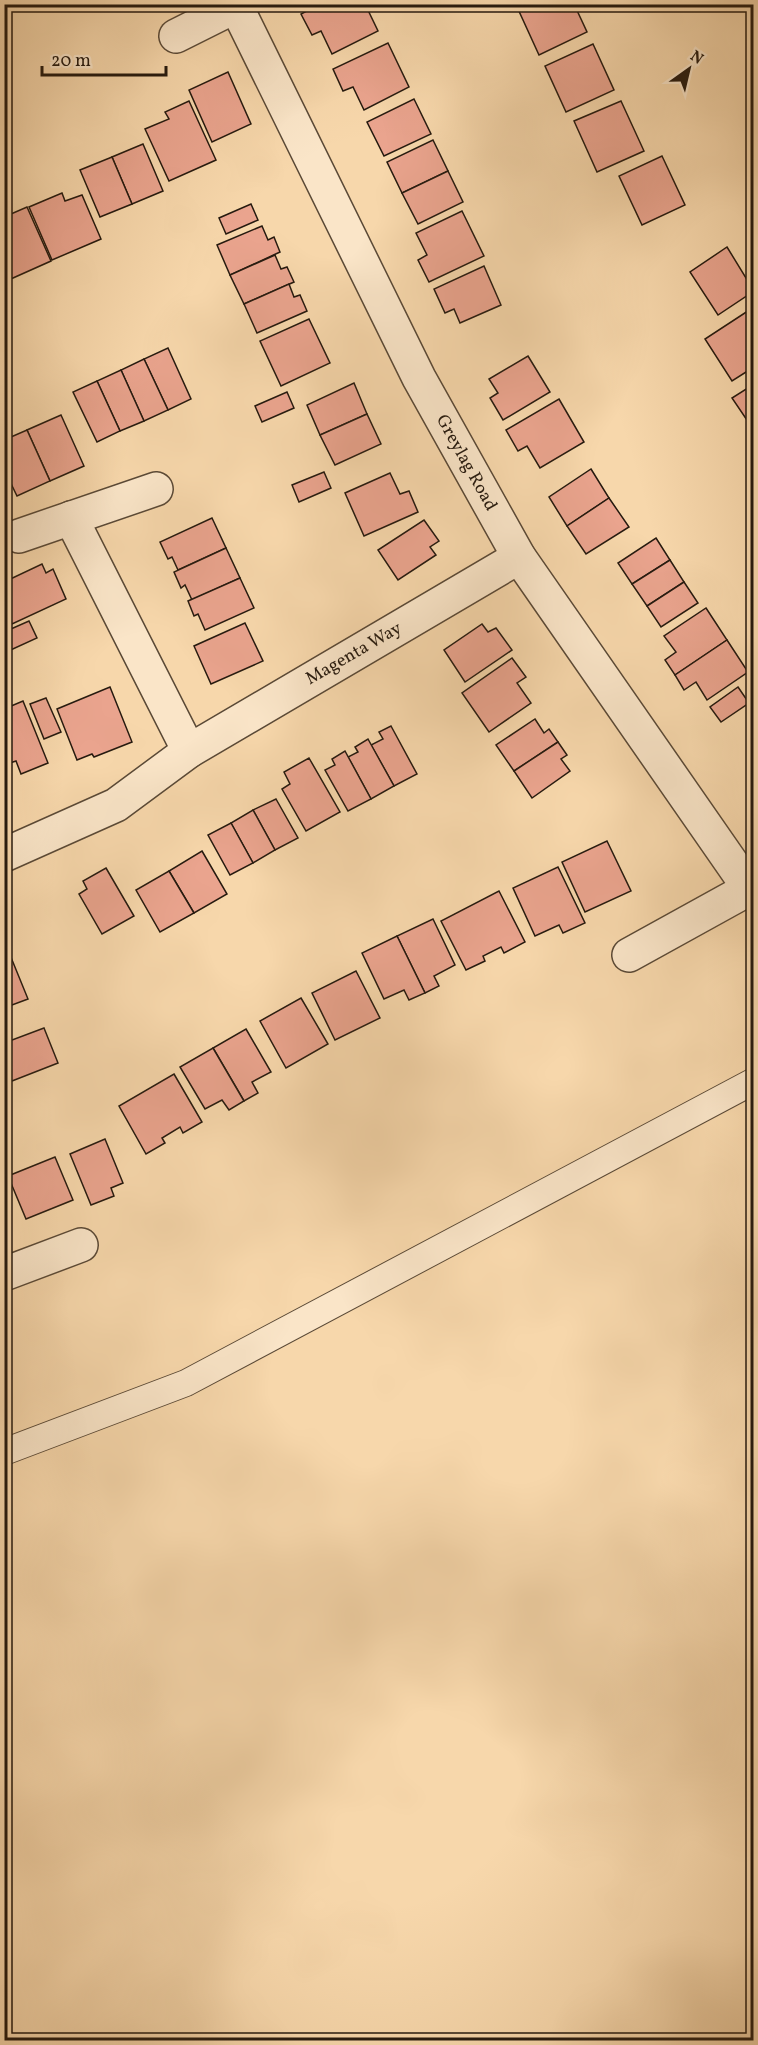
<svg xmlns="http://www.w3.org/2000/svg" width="758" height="2045" font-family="Vollkorn,serif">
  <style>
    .building { fill: #eaa48e; stroke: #261a0f; stroke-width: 1.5 }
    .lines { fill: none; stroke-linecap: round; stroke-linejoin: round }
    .lane-casing { stroke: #5a4936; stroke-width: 28 }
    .street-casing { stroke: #5a4936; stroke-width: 36 }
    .lane { stroke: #fae5c8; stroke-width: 26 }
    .street { stroke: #fae5c8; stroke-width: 33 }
    .labels { text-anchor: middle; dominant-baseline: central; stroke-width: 5; stroke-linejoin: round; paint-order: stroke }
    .street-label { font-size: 18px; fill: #261a0f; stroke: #fae5c8 }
  </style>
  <rect width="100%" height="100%" fill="#f7d7ab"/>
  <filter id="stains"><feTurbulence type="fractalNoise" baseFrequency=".00333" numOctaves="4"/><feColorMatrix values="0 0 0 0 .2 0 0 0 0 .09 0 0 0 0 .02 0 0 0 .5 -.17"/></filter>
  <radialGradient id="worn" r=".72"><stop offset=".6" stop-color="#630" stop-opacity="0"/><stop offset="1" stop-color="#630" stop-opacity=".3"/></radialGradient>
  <g class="building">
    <path d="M 320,4 L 365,4 L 378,31 L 332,54 L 321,31 L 312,35 L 301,14 Z"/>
    <path d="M 527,4 L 574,4 L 587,32 L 539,55 L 518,9 Z"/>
    <path d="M 388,43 L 409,87 L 364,110 L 353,87 L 343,91 L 333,69 Z"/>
    <path d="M 593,44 L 614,90 L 566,112 L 545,66 Z"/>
    <path d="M 228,72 L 251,124 L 212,142 L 189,90 Z"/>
    <path d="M 414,99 L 431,134 L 384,156 L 367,122 Z"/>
    <path d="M 189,101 L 216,160 L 169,181 L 145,129 L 169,119 L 165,112 Z"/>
    <path d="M 621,101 L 644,151 L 597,172 L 574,121 Z"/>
    <path d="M 433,140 L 448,171 L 402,193 L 387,162 Z"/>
    <path d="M 143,144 L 163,191 L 132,204 L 112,157 Z"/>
    <path d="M 662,156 L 685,205 L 642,225 L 619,176 Z"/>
    <path d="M 112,157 L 132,204 L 100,217 L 80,170 Z"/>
    <path d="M 448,171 L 463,202 L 418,224 L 402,193 Z"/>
    <path d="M 62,193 L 65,201 L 82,195 L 101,239 L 52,260 L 29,207 Z"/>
    <path d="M 251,204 L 258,220 L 226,234 L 219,218 Z"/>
    <path d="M 27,207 L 51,261 L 4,282 L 4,217 Z"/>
    <path d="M 462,211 L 484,256 L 429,282 L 418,260 L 427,255 L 416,233 Z"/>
    <path d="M 262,226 L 268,240 L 274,237 L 280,252 L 230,275 L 217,245 Z"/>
    <path d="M 727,247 L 754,291 L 718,315 L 690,272 Z"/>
    <path d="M 275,255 L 281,269 L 287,267 L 294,282 L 244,304 L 230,275 Z"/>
    <path d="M 484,266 L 501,305 L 460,323 L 454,309 L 445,313 L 434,289 Z"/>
    <path d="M 289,284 L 294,297 L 300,295 L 307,311 L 257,333 L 244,304 Z"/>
    <path d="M 754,307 L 754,367 L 732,381 L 705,339 Z"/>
    <path d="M 309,319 L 330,363 L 281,386 L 260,341 Z"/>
    <path d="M 168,348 L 191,399 L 168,410 L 144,359 Z"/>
    <path d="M 528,356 L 550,392 L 503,420 L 490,398 L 498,393 L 489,379 Z"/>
    <path d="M 144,359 L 168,410 L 144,421 L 121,370 Z"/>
    <path d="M 121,370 L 144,421 L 120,431 L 97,381 Z"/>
    <path d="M 97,381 L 120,431 L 97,442 L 73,392 Z"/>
    <path d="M 354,383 L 367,414 L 320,435 L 307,405 Z"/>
    <path d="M 754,384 L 754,429 L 753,429 L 732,398 Z"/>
    <path d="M 287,392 L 294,408 L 262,422 L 255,406 Z"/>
    <path d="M 559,399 L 584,442 L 540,468 L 527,446 L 518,451 L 506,430 Z"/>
    <path d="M 367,414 L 381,444 L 335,465 L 320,435 Z"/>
    <path d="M 61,415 L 84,466 L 50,481 L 27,430 Z"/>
    <path d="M 27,430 L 50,481 L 17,496 L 4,469 L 4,440 Z"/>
    <path d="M 591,469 L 609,498 L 567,526 L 549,497 Z"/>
    <path d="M 324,472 L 331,488 L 299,502 L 292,485 Z"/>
    <path d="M 390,473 L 400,494 L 409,491 L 418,512 L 364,536 L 345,493 Z"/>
    <path d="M 609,498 L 629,527 L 586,554 L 567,526 Z"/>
    <path d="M 212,518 L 226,548 L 178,570 L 172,557 L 168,559 L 160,542 Z"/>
    <path d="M 424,520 L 439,541 L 430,547 L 436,555 L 398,580 L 378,550 Z"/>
    <path d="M 656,538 L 670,560 L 632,584 L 618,563 Z"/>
    <path d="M 226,548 L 240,578 L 192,600 L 185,585 L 181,588 L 174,572 Z"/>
    <path d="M 670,560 L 684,582 L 647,606 L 632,584 Z"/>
    <path d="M 42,564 L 46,573 L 53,569 L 66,599 L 12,624 L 4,606 L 4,582 Z"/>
    <path d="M 240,578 L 254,608 L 205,630 L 198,614 L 194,616 L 188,601 Z"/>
    <path d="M 684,582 L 698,603 L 661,627 L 647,606 Z"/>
    <path d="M 706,608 L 727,640 L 675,675 L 665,660 L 676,652 L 664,636 Z"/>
    <path d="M 29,621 L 37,638 L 4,653 L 4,632 Z"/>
    <path d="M 245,623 L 263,661 L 211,684 L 194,646 Z"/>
    <path d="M 482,624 L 488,632 L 496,628 L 512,650 L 465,682 L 444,650 Z"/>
    <path d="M 727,640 L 748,672 L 707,700 L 696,682 L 684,690 L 675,675 Z"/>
    <path d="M 512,658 L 526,677 L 517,683 L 531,703 L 489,732 L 462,693 Z"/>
    <path d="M 110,687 L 132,742 L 94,757 L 92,754 L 77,760 L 57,709 Z"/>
    <path d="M 738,687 L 749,703 L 721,722 L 710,707 Z"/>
    <path d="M 46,698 L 61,732 L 44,739 L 30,704 Z"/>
    <path d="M 23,701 L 48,763 L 21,774 L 16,761 L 4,765 L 4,709 Z"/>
    <path d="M 535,719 L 544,733 L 549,729 L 558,742 L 514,771 L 496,745 Z"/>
    <path d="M 391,726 L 417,774 L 394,786 L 371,745 L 383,739 L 379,732 Z"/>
    <path d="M 368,739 L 394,786 L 371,799 L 348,757 L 358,752 L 355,747 Z"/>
    <path d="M 558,742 L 567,755 L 561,759 L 570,771 L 532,798 L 514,771 Z"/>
    <path d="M 345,751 L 371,799 L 348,811 L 325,770 L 335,765 L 332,759 Z"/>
    <path d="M 309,758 L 340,812 L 306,831 L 282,789 L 290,784 L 284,772 Z"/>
    <path d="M 276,799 L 298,838 L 275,850 L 253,810 Z"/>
    <path d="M 253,810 L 275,850 L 253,863 L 231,823 Z"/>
    <path d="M 231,823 L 253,863 L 230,875 L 208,835 Z"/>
    <path d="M 607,841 L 631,891 L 585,912 L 562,862 Z"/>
    <path d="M 202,851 L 227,894 L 194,913 L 169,871 Z"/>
    <path d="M 558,867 L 585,923 L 563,933 L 559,925 L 535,936 L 513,888 Z"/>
    <path d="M 106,868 L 134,916 L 102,934 L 79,894 L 87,889 L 83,881 Z"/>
    <path d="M 169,871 L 194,913 L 160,932 L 136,890 Z"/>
    <path d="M 499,891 L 525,942 L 504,953 L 501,947 L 483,956 L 485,961 L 466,970 L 441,921 Z"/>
    <path d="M 433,919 L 455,965 L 434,976 L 439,986 L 425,993 L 397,936 Z"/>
    <path d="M 397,936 L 425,993 L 409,1000 L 404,990 L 384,999 L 362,953 Z"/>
    <path d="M 8,950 L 28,999 L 4,1008 L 4,951 Z"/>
    <path d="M 356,971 L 380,1018 L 335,1040 L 312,993 Z"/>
    <path d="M 301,998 L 328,1044 L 286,1068 L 260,1021 Z"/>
    <path d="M 44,1028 L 58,1063 L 12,1081 L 4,1062 L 4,1043 Z"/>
    <path d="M 246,1029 L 271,1072 L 252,1082 L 258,1093 L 244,1101 L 213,1048 Z"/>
    <path d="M 213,1048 L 244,1101 L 229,1110 L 222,1100 L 205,1109 L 180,1067 Z"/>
    <path d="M 174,1074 L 202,1122 L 183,1133 L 180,1127 L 162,1138 L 165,1143 L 146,1154 L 119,1106 Z"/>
    <path d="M 105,1139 L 123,1183 L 111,1188 L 114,1196 L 91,1205 L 70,1154 Z"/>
    <path d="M 55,1157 L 73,1200 L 26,1219 L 8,1176 Z"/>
  </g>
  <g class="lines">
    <g class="lane-casing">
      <path id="lane" d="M 4,1452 L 186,1383 L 754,1081"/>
    </g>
    <g class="street-casing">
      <g id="street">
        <path d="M 236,6 L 419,378 L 519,557 L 749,888"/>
        <path d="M 176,36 L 240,4"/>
        <path d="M 71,518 L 189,751"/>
        <path d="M 19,536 L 156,489"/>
        <path d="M 4,855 L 116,805 L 189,751 L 519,557"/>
        <path d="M 629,955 L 754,886"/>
        <path d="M 4,1274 L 81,1245"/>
      </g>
    </g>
    <use href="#lane" class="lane"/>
    <use href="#street" class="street"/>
  </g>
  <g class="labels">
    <g class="street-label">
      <text transform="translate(466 463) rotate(61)">Greylag Road</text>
      <text transform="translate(354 654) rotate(-30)">Magenta Way</text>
    </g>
  </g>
  <rect width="758" height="2045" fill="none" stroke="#f7d7ab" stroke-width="24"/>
  <rect x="6" y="6" width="746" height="2033" fill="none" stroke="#261a0f" stroke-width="3"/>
  <rect x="12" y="12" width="734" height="2021" fill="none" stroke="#261a0f" stroke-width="1.5"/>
  <g transform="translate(689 69) rotate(34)" stroke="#fae5c8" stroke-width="4.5" paint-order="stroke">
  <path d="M0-4.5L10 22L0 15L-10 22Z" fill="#261a0f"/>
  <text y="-9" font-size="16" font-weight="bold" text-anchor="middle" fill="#261a0f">N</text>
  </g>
  <path d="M42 66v9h124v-9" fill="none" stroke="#261a0f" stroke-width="3"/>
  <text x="51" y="66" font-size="18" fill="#261a0f" stroke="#fae5c8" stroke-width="4.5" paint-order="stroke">20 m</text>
  <rect width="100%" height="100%" filter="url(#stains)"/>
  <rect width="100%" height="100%" fill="url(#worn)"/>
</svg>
